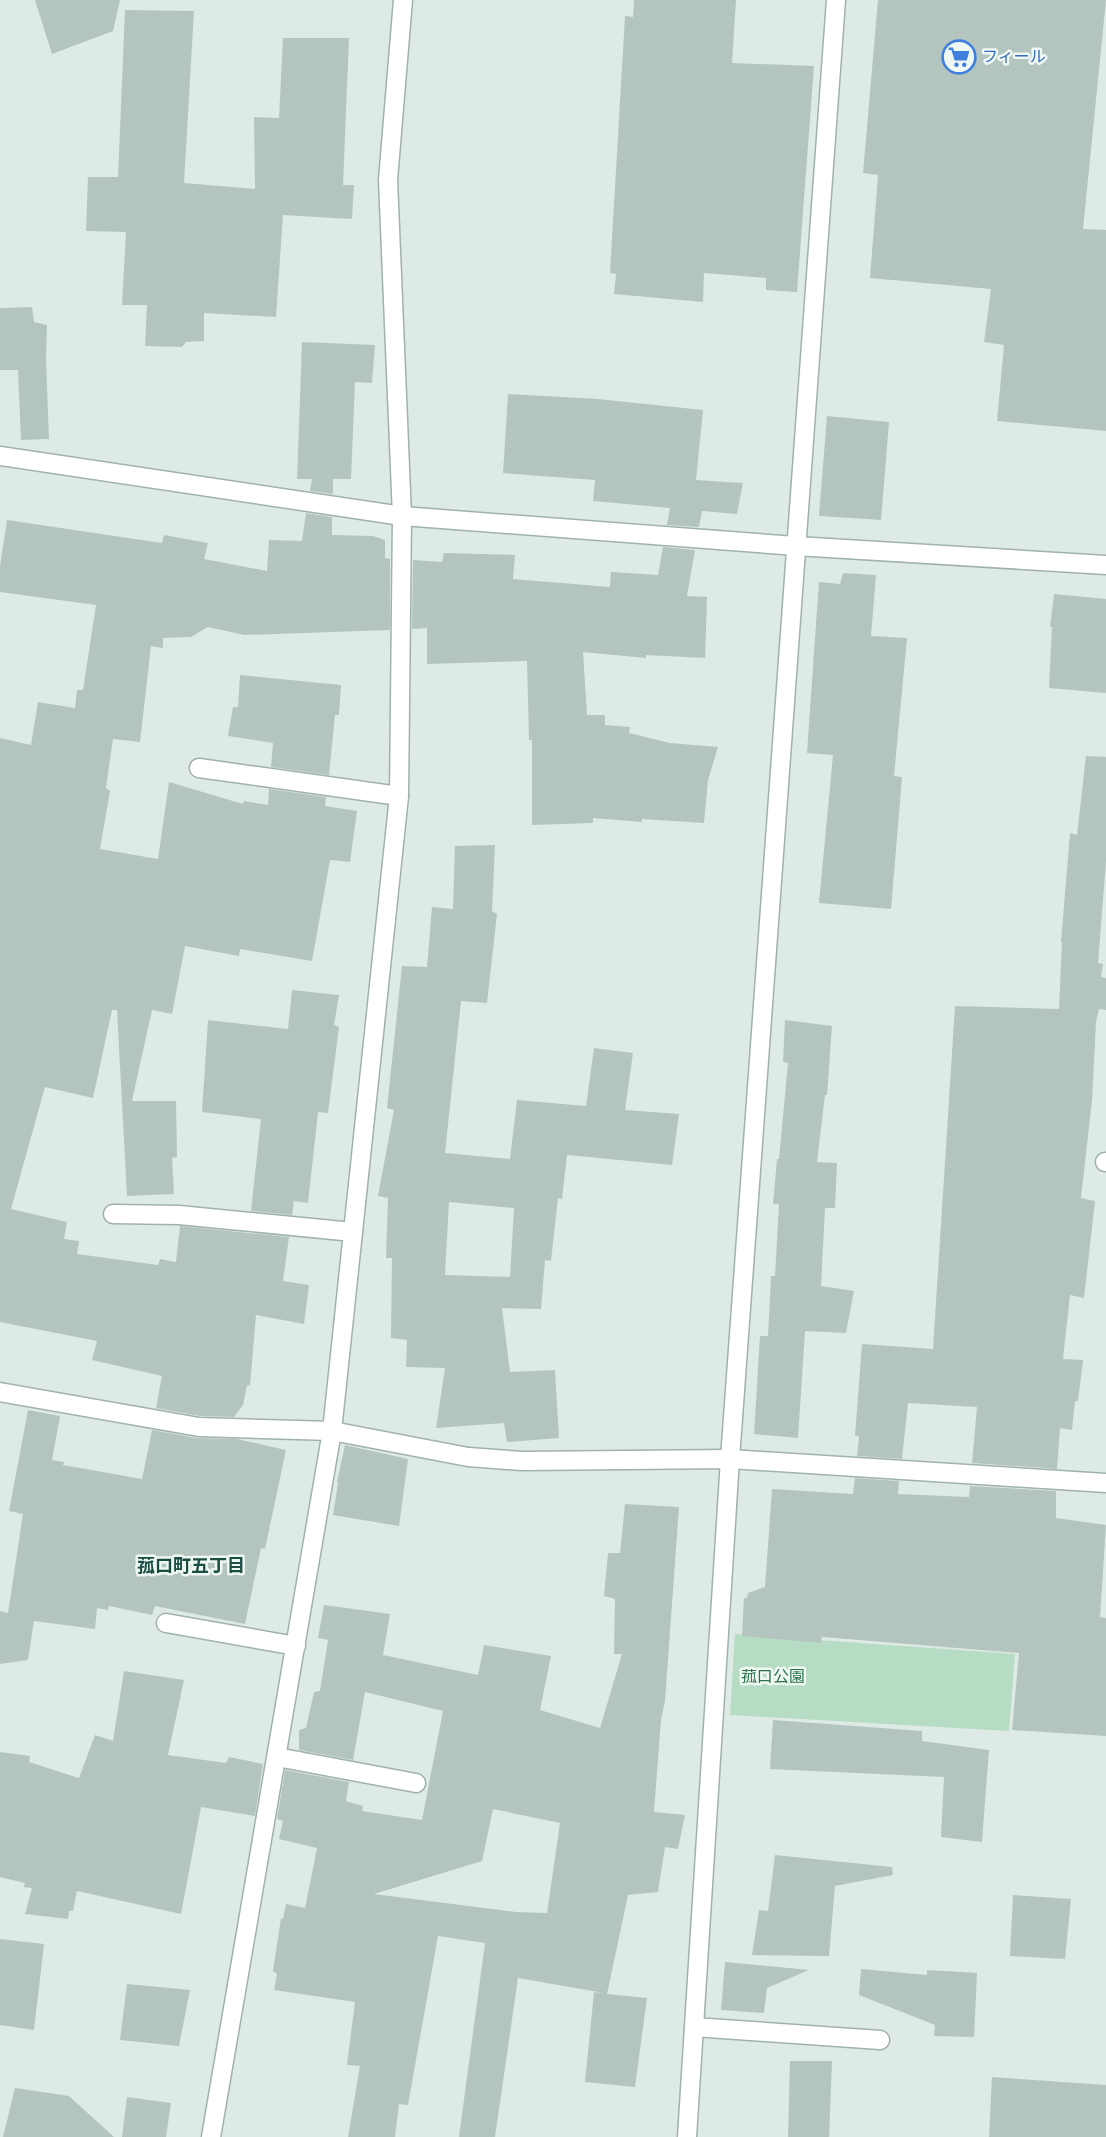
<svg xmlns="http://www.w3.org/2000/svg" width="1106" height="2137" font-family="'Alegreya Sans','Noto Sans JP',sans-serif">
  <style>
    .green { fill: #b6dcc3 }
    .building { fill: #b4c5bf; fill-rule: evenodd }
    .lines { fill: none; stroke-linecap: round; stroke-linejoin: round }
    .minor-casing { stroke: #a1b2ad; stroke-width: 21 }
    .minor { stroke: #fff; stroke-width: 18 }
    .labels { text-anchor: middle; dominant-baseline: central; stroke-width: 5; stroke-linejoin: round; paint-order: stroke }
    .shop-label { font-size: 16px; fill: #366cbe; stroke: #eff7f3; text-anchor: start }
    .park-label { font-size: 16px; fill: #29724a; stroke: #eff7f3 }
    .neighbourhood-label { font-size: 18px; font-weight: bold; fill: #1b4d44; stroke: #eff7f3 }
  </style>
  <rect width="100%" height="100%" fill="#deeae6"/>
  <path class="green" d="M 735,1634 L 1015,1654 L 1009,1731 L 730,1715 Z"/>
  <g class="building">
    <path d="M 35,0 L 120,0 L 113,31 L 52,54 Z"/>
    <path d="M 634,0 L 736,0 L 732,63 L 814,66 L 797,292 L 766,290 L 766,278 L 704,273 L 703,302 L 614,294 L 616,274 L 610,273 L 625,16 L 633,17 Z"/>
    <path d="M 878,0 L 1106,0 L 1083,229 L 1106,230 L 1106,431 L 997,421 L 1004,345 L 984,342 L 991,289 L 870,278 L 878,175 L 863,173 Z"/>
    <path d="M 125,10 L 194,11 L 184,183 L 255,189 L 254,117 L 279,118 L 283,38 L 349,38 L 343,185 L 354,185 L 352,219 L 283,215 L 276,317 L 204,313 L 204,341 L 186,342 L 182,347 L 145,346 L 147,305 L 122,305 L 126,232 L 86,231 L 88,177 L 118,177 Z"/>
    <path d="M 32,307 L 34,322 L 47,325 L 46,360 L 49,439 L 21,440 L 18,370 L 0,370 L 0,308 Z"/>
    <path d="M 302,342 L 375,345 L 372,383 L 355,382 L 351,479 L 333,479 L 333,494 L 310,491 L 312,479 L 297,479 Z"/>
    <path d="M 508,394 L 598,399 L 703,410 L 696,480 L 743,483 L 737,514 L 702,511 L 699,527 L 667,525 L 670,508 L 593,501 L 595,480 L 503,473 Z"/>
    <path d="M 827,416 L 889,422 L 881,520 L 819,516 Z"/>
    <path d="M 306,513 L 332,517 L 332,535 L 373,536 L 385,540 L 385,558 L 390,559 L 390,630 L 244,635 L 208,627 L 191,637 L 163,638 L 163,648 L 151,646 L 140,742 L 113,739 L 106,788 L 110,791 L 100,849 L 158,859 L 169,782 L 243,804 L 244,801 L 268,805 L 269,789 L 326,797 L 325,806 L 357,811 L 350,862 L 330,860 L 312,961 L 240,949 L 239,956 L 185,946 L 172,1014 L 152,1010 L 132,1101 L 176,1101 L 177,1157 L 172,1158 L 174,1194 L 127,1196 L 117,1010 L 112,1010 L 93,1098 L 45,1087 L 11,1209 L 67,1222 L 64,1239 L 79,1241 L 77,1254 L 158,1265 L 160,1259 L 176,1262 L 180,1226 L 289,1237 L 283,1281 L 309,1285 L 304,1324 L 256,1315 L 250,1385 L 247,1386 L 243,1405 L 234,1417 L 200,1416 L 156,1408 L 162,1376 L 92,1360 L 97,1341 L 0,1322 L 0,738 L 31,745 L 38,702 L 75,708 L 77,690 L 83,690 L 96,605 L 0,592 L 0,566 L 7,520 L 162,543 L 164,535 L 208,543 L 204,559 L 267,571 L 269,540 L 302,541 Z"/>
    <path d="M 663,547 L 695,550 L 687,596 L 707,597 L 705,658 L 646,655 L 646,658 L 583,652 L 587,715 L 605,715 L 605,725 L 630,727 L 629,733 L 670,743 L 718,747 L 708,780 L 704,823 L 642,819 L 642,822 L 593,818 L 593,823 L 532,825 L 532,740 L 529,740 L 527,661 L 427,664 L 427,628 L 412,629 L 413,560 L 442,562 L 444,553 L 515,555 L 513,579 L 610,587 L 611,572 L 658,575 Z"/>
    <path d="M 843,573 L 876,575 L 871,636 L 907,638 L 894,776 L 902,777 L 891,909 L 819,903 L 833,755 L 807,753 L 815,638 L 819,582 L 840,584 Z"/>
    <path d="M 1054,594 L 1106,599 L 1106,693 L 1049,688 L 1052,627 L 1050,627 Z"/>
    <path d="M 240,675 L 341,685 L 339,715 L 335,715 L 329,775 L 271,767 L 273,743 L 228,736 L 233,707 L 238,707 Z"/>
    <path d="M 1086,756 L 1106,757 L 1106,861 L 1098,963 L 1103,964 L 1101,977 L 1106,978 L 1106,1010 L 1099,1009 L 1096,1022 L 1092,1100 L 1081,1198 L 1095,1201 L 1084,1298 L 1070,1295 L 1063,1359 L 1083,1360 L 1078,1401 L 1075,1401 L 1072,1430 L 1060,1428 L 1057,1469 L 972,1463 L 977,1407 L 908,1403 L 902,1459 L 857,1456 L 859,1436 L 855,1436 L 862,1344 L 933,1349 L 955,1006 L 1059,1009 L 1062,942 L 1061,942 L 1070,833 L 1077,835 Z"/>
    <path d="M 495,845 L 492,911 L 497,914 L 487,1003 L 461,1001 L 445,1153 L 510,1159 L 517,1100 L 586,1106 L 594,1048 L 633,1053 L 625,1110 L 679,1114 L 672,1165 L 567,1155 L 562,1199 L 558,1198 L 551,1261 L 545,1260 L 541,1309 L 502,1308 L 510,1372 L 555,1370 L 559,1438 L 507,1442 L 504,1423 L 436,1428 L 445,1368 L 406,1367 L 407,1340 L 391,1338 L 392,1258 L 386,1258 L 388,1198 L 378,1196 L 394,1110 L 387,1108 L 402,966 L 427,967 L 432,907 L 453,909 L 455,846 ZM 449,1202 L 514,1208 L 510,1277 L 445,1275 Z"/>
    <path d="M 292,990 L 339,995 L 334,1025 L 339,1027 L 328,1113 L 318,1112 L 308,1203 L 294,1201 L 292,1215 L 251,1211 L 261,1119 L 202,1112 L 208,1020 L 288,1029 Z"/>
    <path d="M 785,1020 L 832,1026 L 827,1095 L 825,1095 L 817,1162 L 837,1163 L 835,1208 L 825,1208 L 821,1286 L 854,1291 L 846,1333 L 805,1331 L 798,1438 L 754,1434 L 760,1336 L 768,1336 L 771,1276 L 775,1276 L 779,1204 L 773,1204 L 777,1159 L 779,1159 L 788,1063 L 783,1062 Z"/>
    <path d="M 28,1410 L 60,1416 L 52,1460 L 64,1462 L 63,1465 L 142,1479 L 152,1430 L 197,1438 L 237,1439 L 286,1450 L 265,1549 L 261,1548 L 245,1624 L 155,1606 L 152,1615 L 109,1606 L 108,1610 L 97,1608 L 95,1629 L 34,1621 L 28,1660 L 0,1664 L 0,1611 L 8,1613 L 23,1514 L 9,1511 Z"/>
    <path d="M 345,1445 L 408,1459 L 399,1526 L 333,1515 L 338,1483 L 337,1482 Z"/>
    <path d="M 855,1478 L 899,1481 L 898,1494 L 969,1497 L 970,1486 L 1056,1491 L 1056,1518 L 1106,1525 L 1100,1617 L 1106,1618 L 1106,1736 L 1012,1730 L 1019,1653 L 822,1637 L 821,1643 L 742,1636 L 744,1598 L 747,1598 L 748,1593 L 765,1587 L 772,1489 L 853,1494 Z"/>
    <path d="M 625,1504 L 679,1507 L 665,1701 L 661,1720 L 654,1812 L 685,1815 L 678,1849 L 665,1847 L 658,1892 L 628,1895 L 607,1994 L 647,1998 L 635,2087 L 585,2082 L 594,1992 L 604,1993 L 518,1978 L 495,2137 L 459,2137 L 485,1943 L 438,1936 L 408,2105 L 399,2104 L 395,2137 L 348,2137 L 360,2066 L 347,2065 L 355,2002 L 274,1990 L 277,1974 L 273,1971 L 281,1918 L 283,1919 L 286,1904 L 305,1908 L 317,1848 L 279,1839 L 283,1821 L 277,1819 L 285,1770 L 349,1782 L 346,1801 L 363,1806 L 362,1811 L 422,1820 L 443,1711 L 365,1692 L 353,1760 L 299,1750 L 299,1730 L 306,1728 L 314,1692 L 320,1691 L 328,1640 L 318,1638 L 324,1605 L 390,1614 L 383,1655 L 478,1675 L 484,1645 L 551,1656 L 540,1710 L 600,1728 L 622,1654 L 614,1654 L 615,1599 L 604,1596 L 608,1553 L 620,1553 ZM 493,1809 L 560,1823 L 547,1913 L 516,1912 L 374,1894 L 482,1861 Z"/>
    <path d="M 124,1671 L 184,1680 L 168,1755 L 226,1763 L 229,1757 L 263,1764 L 255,1816 L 201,1807 L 181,1914 L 77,1891 L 73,1911 L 69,1911 L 68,1919 L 25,1914 L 32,1888 L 24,1887 L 25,1883 L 0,1877 L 0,1752 L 30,1756 L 29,1762 L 79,1778 L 95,1735 L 113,1741 Z"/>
    <path d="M 773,1720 L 922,1731 L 922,1741 L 989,1750 L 982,1842 L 941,1837 L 944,1777 L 770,1769 Z"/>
    <path d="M 775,1855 L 892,1867 L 893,1875 L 835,1886 L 829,1956 L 752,1955 L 759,1910 L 768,1911 Z"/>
    <path d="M 1013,1895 L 1071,1899 L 1065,1959 L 1010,1956 Z"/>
    <path d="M 0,1939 L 44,1944 L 34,2030 L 0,2025 Z"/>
    <path d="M 725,1962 L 809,1970 L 767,1988 L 764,2013 L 721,2010 Z"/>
    <path d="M 861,1969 L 927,1975 L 927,1970 L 977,1973 L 974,2037 L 934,2036 L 935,2025 L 859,1995 Z"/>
    <path d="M 127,1984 L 190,1990 L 179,2046 L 120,2040 Z"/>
    <path d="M 790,2061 L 832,2061 L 829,2137 L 788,2137 Z"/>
    <path d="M 992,2077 L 1106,2085 L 1106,2137 L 989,2137 Z"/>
    <path d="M 15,2088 L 69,2096 L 114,2137 L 3,2137 Z"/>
    <path d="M 127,2097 L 171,2103 L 166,2137 L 122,2137 Z"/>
  </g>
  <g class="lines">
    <g class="minor-casing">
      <g id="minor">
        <path d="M 0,456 L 402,516 L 796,546 L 1106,565"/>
        <path d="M 199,768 L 399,796"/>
        <path d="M 1105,1162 L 1106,1162"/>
        <path d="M 113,1214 L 179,1215 L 353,1232"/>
        <path d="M 0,1392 L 199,1427 L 332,1431 L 468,1457 L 522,1461 L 730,1459 L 1106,1483"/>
        <path d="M 166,1623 L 296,1646"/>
        <path d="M 277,1757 L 416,1783"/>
        <path d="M 694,2027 L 880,2040"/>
        <path d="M 211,2137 L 332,1431 L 399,796 L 402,516 L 388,180 L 403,0"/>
        <path d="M 687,2137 L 730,1459 L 836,0"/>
      </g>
    </g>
    <use href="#minor" class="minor"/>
  </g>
  <defs>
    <g id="supermarket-ring" transform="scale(1.725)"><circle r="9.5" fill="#eff7f3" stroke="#3f7fe0" stroke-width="1.5"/><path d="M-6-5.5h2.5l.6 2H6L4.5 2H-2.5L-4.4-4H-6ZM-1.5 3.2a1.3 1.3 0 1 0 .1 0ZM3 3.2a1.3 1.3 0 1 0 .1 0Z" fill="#3f7fe0"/></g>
  </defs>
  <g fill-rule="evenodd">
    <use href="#supermarket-ring" x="959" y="57"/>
  </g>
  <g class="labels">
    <g class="shop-label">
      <text x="982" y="57">フィール</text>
    </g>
    <g class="park-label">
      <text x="773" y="1677">菰口公園</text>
    </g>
    <g class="neighbourhood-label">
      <text x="191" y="1567">菰口町五丁目</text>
    </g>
  </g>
</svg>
